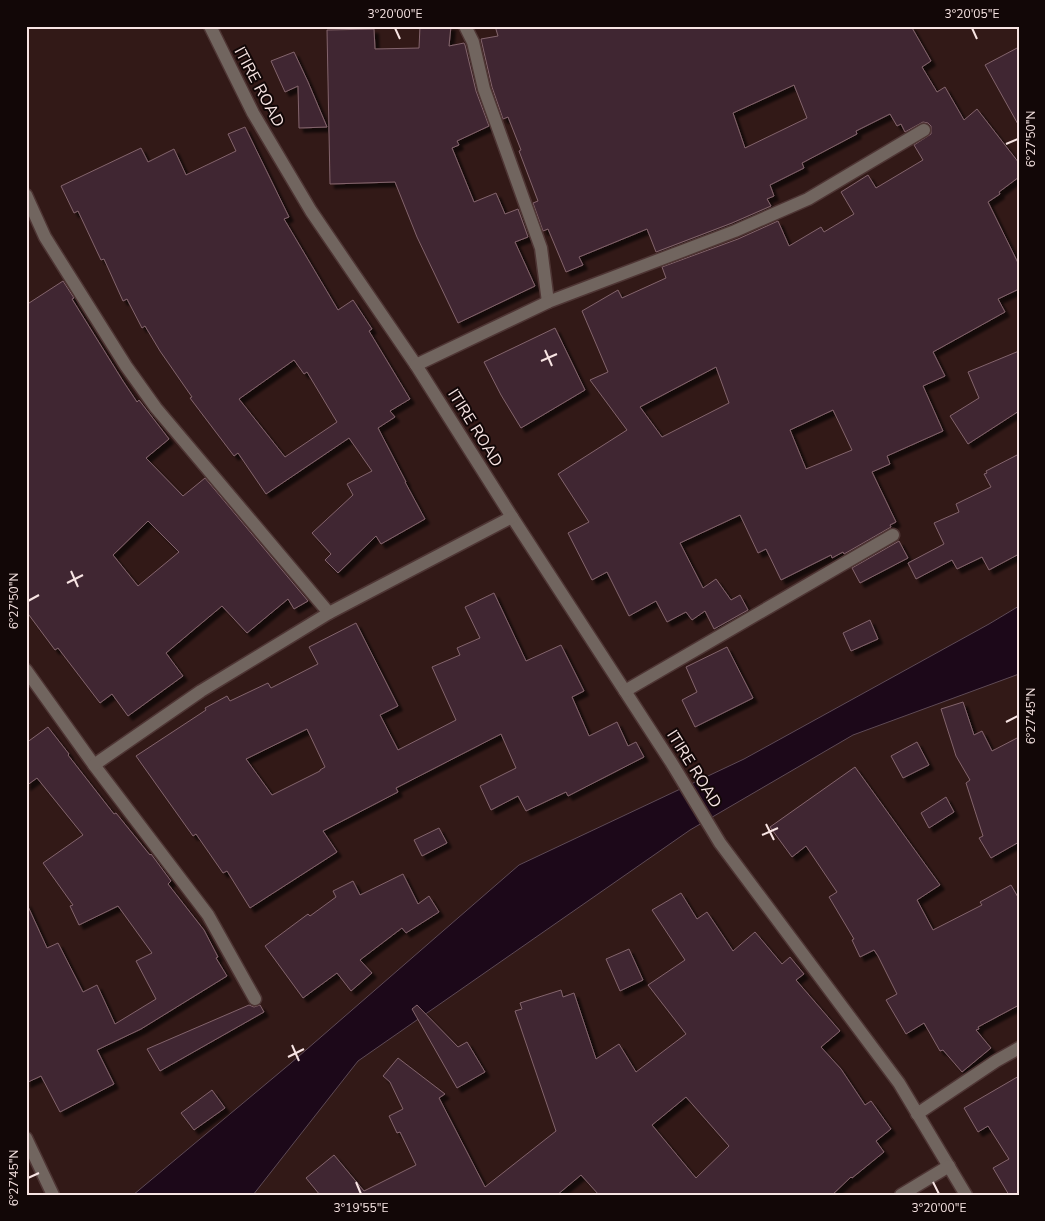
<svg xmlns="http://www.w3.org/2000/svg" width="1045" height="1221" font-family="'Nunito Sans',sans-serif">
  <style>
    .water { fill: #1c0819; stroke: #5e4a56 }
    .building { fill: #412730; stroke: #83646d; fill-rule: evenodd; filter: url(#shadow) }
    .lines { fill: none; stroke-linecap: round; stroke-linejoin: round }
    .minor-casing { stroke: #4e3534; stroke-width: 15 }
    .minor { stroke: #71655f; stroke-width: 12 }
    .ticks { fill: none; stroke: #f7e4e3; stroke-width: 2 }
    .labels { text-anchor: middle; dominant-baseline: central; stroke-width: 4; stroke-linejoin: round; paint-order: stroke }
    .street-label { font-size: 16px; fill: #f7e4e3; stroke: #120707 }
    .neatline { fill: none; stroke: #f7e4e3; stroke-width: 2 }
    .ticks-label { font-size: 12px; text-anchor: middle; fill: #f7e4e3 }
  </style>
  <defs>
    <filter id="shadow"><feDropShadow dx="4.5" dy="4.5" stdDeviation="1" flood-color="#0009"/></filter>
  </defs>
  <rect width="100%" height="100%" fill="#321917"/>
  <path class="water" d="M 1019,606 L 1019,674 L 853,735 L 690,830 L 358,1061 L 253,1195 L 133,1195 L 291,1063 L 519,865 L 744,759 L 989,624 Z"/>
  <g class="building">
    <path d="M 420,26 L 451,26 L 449,46 L 464,43 L 465,45 L 476,91 L 489,126 L 457,141 L 459,145 L 452,148 L 474,202 L 496,193 L 505,214 L 518,209 L 528,237 L 515,242 L 535,286 L 458,323 L 417,237 L 395,182 L 330,184 L 327,30 L 374,29 L 375,49 L 419,48 Z"/>
    <path d="M 495,26 L 911,26 L 931,61 L 922,67 L 937,92 L 945,87 L 964,120 L 977,109 L 1019,163 L 1019,177 L 999,192 L 1000,194 L 988,202 L 1019,265 L 1019,289 L 998,299 L 1005,312 L 933,352 L 945,376 L 923,386 L 943,431 L 887,456 L 890,464 L 872,472 L 896,522 L 890,525 L 891,527 L 844,554 L 843,552 L 832,558 L 831,555 L 781,580 L 766,549 L 758,553 L 740,515 L 680,543 L 703,588 L 716,579 L 731,600 L 740,595 L 748,610 L 714,629 L 705,611 L 692,620 L 686,612 L 667,622 L 656,601 L 629,616 L 607,572 L 592,580 L 568,533 L 589,522 L 558,474 L 627,430 L 590,380 L 608,372 L 582,311 L 618,290 L 622,298 L 666,278 L 662,267 L 738,239 L 778,221 L 789,246 L 821,227 L 824,232 L 854,214 L 841,192 L 868,175 L 876,188 L 923,160 L 914,145 L 931,134 L 931,126 L 928,123 L 923,122 L 905,132 L 901,124 L 897,126 L 890,114 L 856,131 L 857,134 L 802,163 L 804,168 L 770,185 L 774,196 L 767,199 L 771,206 L 732,223 L 656,252 L 647,229 L 579,257 L 583,265 L 566,272 L 548,229 L 543,231 L 533,203 L 538,201 L 519,151 L 521,150 L 508,117 L 503,119 L 492,87 L 481,39 L 498,36 ZM 794,85 L 807,118 L 745,148 L 733,113 ZM 716,367 L 729,403 L 662,437 L 640,407 ZM 833,410 L 852,450 L 806,469 L 790,430 Z"/>
    <path d="M 1019,47 L 1019,126 L 985,65 Z"/>
    <path d="M 294,52 L 308,82 L 327,127 L 299,128 L 298,86 L 285,92 L 271,61 Z"/>
    <path d="M 245,127 L 289,217 L 284,219 L 338,310 L 353,300 L 372,329 L 369,331 L 410,399 L 390,411 L 395,417 L 378,428 L 406,482 L 405,482 L 425,519 L 381,544 L 376,536 L 338,573 L 325,560 L 331,554 L 312,533 L 353,495 L 347,484 L 372,471 L 349,438 L 266,494 L 238,453 L 234,456 L 190,398 L 192,397 L 160,351 L 145,326 L 142,328 L 127,299 L 123,301 L 104,259 L 101,260 L 78,211 L 74,213 L 61,186 L 141,148 L 148,162 L 174,149 L 186,175 L 236,151 L 228,134 ZM 294,360 L 304,374 L 307,372 L 337,422 L 285,457 L 239,399 Z"/>
    <path d="M 63,281 L 74,298 L 72,299 L 123,381 L 137,402 L 139,400 L 169,439 L 146,458 L 183,496 L 205,478 L 308,601 L 294,609 L 288,599 L 247,633 L 222,606 L 166,653 L 183,676 L 128,716 L 112,694 L 100,703 L 58,648 L 55,650 L 26,611 L 26,305 ZM 148,521 L 179,552 L 138,586 L 113,555 Z"/>
    <path d="M 555,328 L 585,390 L 521,428 L 501,395 L 484,362 Z"/>
    <path d="M 1019,351 L 1019,411 L 968,444 L 950,416 L 979,398 L 968,372 Z"/>
    <path d="M 1019,454 L 1019,554 L 989,570 L 982,557 L 957,569 L 952,560 L 916,579 L 908,563 L 944,544 L 934,523 L 959,512 L 956,504 L 991,487 L 984,474 L 987,473 L 986,471 Z"/>
    <path d="M 899,541 L 908,558 L 860,583 L 852,568 Z"/>
    <path d="M 494,593 L 526,661 L 561,645 L 584,691 L 572,697 L 589,736 L 617,722 L 628,746 L 636,742 L 644,757 L 568,796 L 566,792 L 526,811 L 518,796 L 491,810 L 480,786 L 516,768 L 501,734 L 396,788 L 398,792 L 323,831 L 337,852 L 250,908 L 227,871 L 223,873 L 196,834 L 193,836 L 136,756 L 206,710 L 205,708 L 227,696 L 230,701 L 268,683 L 271,688 L 318,664 L 309,647 L 356,623 L 398,706 L 380,715 L 398,750 L 456,720 L 432,667 L 460,655 L 457,648 L 480,638 L 465,607 ZM 307,729 L 325,767 L 320,770 L 320,771 L 272,795 L 246,759 Z"/>
    <path d="M 870,620 L 878,639 L 851,651 L 843,633 Z"/>
    <path d="M 727,647 L 753,698 L 695,727 L 682,700 L 697,692 L 686,667 Z"/>
    <path d="M 963,702 L 974,735 L 982,731 L 992,751 L 1019,737 L 1019,842 L 991,858 L 979,838 L 983,836 L 966,783 L 970,780 L 956,756 L 941,709 Z"/>
    <path d="M 48,727 L 69,754 L 68,755 L 114,814 L 116,813 L 150,855 L 151,854 L 171,881 L 168,884 L 204,930 L 218,957 L 216,958 L 227,976 L 141,1029 L 97,1050 L 114,1084 L 60,1112 L 41,1076 L 26,1083 L 26,902 L 47,948 L 58,943 L 83,992 L 97,985 L 115,1024 L 156,999 L 136,961 L 152,953 L 118,906 L 79,925 L 70,906 L 73,905 L 43,863 L 83,835 L 37,778 L 26,786 L 26,743 Z"/>
    <path d="M 917,742 L 929,765 L 903,778 L 891,756 Z"/>
    <path d="M 855,767 L 940,885 L 917,900 L 933,930 L 982,905 L 980,902 L 1011,885 L 1019,899 L 1019,1005 L 978,1027 L 979,1029 L 976,1030 L 991,1048 L 962,1072 L 943,1050 L 940,1051 L 924,1023 L 906,1034 L 886,1000 L 897,994 L 878,956 L 874,950 L 860,957 L 852,940 L 854,939 L 829,897 L 837,892 L 806,846 L 792,857 L 770,827 Z"/>
    <path d="M 946,797 L 954,812 L 929,828 L 921,813 Z"/>
    <path d="M 439,828 L 447,843 L 422,856 L 414,840 Z"/>
    <path d="M 403,874 L 418,904 L 429,896 L 439,912 L 406,933 L 402,928 L 360,960 L 372,973 L 351,991 L 337,973 L 303,998 L 265,946 L 308,914 L 310,916 L 336,897 L 333,891 L 353,881 L 360,895 Z"/>
    <path d="M 681,893 L 697,919 L 707,912 L 733,951 L 755,932 L 782,964 L 790,957 L 804,974 L 796,980 L 840,1031 L 821,1047 L 841,1069 L 865,1105 L 871,1101 L 891,1129 L 876,1141 L 884,1152 L 852,1178 L 851,1177 L 832,1195 L 599,1195 L 581,1175 L 557,1195 L 320,1195 L 306,1178 L 334,1155 L 364,1191 L 416,1165 L 400,1132 L 397,1133 L 389,1116 L 403,1109 L 390,1082 L 383,1076 L 398,1058 L 445,1094 L 439,1098 L 485,1187 L 556,1131 L 515,1011 L 522,1009 L 520,1003 L 561,990 L 563,997 L 574,993 L 596,1059 L 619,1044 L 636,1072 L 686,1034 L 648,985 L 685,960 L 652,910 ZM 686,1097 L 729,1146 L 696,1178 L 652,1125 Z"/>
    <path d="M 629,949 L 643,980 L 620,991 L 606,959 Z"/>
    <path d="M 249,1005 L 254,1007 L 260,1005 L 264,1012 L 160,1071 L 147,1049 Z"/>
    <path d="M 417,1005 L 458,1047 L 467,1042 L 485,1072 L 457,1088 L 412,1009 Z"/>
    <path d="M 1019,1076 L 1019,1195 L 1009,1195 L 993,1168 L 1009,1159 L 988,1126 L 978,1132 L 964,1108 Z"/>
    <path d="M 212,1090 L 225,1108 L 194,1130 L 181,1113 Z"/>
  </g>
  <g class="lines">
    <g class="minor-casing">
      <g id="minor">
        <path d="M 210,26 L 253,113 L 311,211 L 416,365 L 512,517 L 671,762 L 720,843 L 899,1083 L 966,1195"/>
        <path d="M 465,26 L 473,42 L 484,89 L 541,248 L 548,302"/>
        <path d="M 26,195 L 45,237 L 126,366 L 156,408 L 329,613"/>
        <path d="M 416,365 L 548,302 L 735,231 L 808,199 L 924,130"/>
        <path d="M 26,670 L 94,765 L 208,915 L 255,999"/>
        <path d="M 625,691 L 893,535"/>
        <path d="M 94,765 L 201,691 L 329,613 L 512,517"/>
        <path d="M 917,1114 L 996,1061 L 1019,1048"/>
        <path d="M 26,1138 L 53,1195"/>
        <path d="M 901,1195 L 949,1166"/>
      </g>
    </g>
    <use href="#minor" class="minor"/>
  </g>
  <path class="ticks" d="M 395,28 L 400,39M 972,28 L 977,39M 1006,144 L 1018,139M 545,350 L 552,366M 541,361 L 557,354M 71,571 L 78,587M 67,583 L 83,575M 28,601 L 39,595M 1006,722 L 1018,716M 766,824 L 774,840M 762,835 L 778,828M 292,1045 L 299,1061M 288,1057 L 304,1049M 28,1178 L 39,1173M 356,1182 L 361,1194M 933,1182 L 939,1194"/>
  <g class="labels">
    <g class="street-label">
      <text transform="translate(259 87) rotate(62)">ITIRE ROAD</text>
      <text transform="translate(475 428) rotate(58)">ITIRE ROAD</text>
      <text transform="translate(694 769) rotate(58)">ITIRE ROAD</text>
    </g>
  </g>
  <rect width="1045" height="1221" fill="none" stroke="#120707" stroke-width="55"/>
  <rect x="28" y="28" width="990" height="1166" class="neatline"/>
  <g class="ticks-label">
    <text x="395" y="18">3°20'00"E</text>
    <text x="972" y="18">3°20'05"E</text>
    <text transform="translate(1031 139) rotate(-90)" y="4">6°27'50"N</text>
    <text transform="translate(14 601) rotate(-90)" y="4">6°27'50"N</text>
    <text transform="translate(1031 716) rotate(-90)" y="4">6°27'45"N</text>
    <text transform="translate(14 1178) rotate(-90)" y="4">6°27'45"N</text>
    <text x="361" y="1212">3°19'55"E</text>
    <text x="939" y="1212">3°20'00"E</text>
  </g>
</svg>
